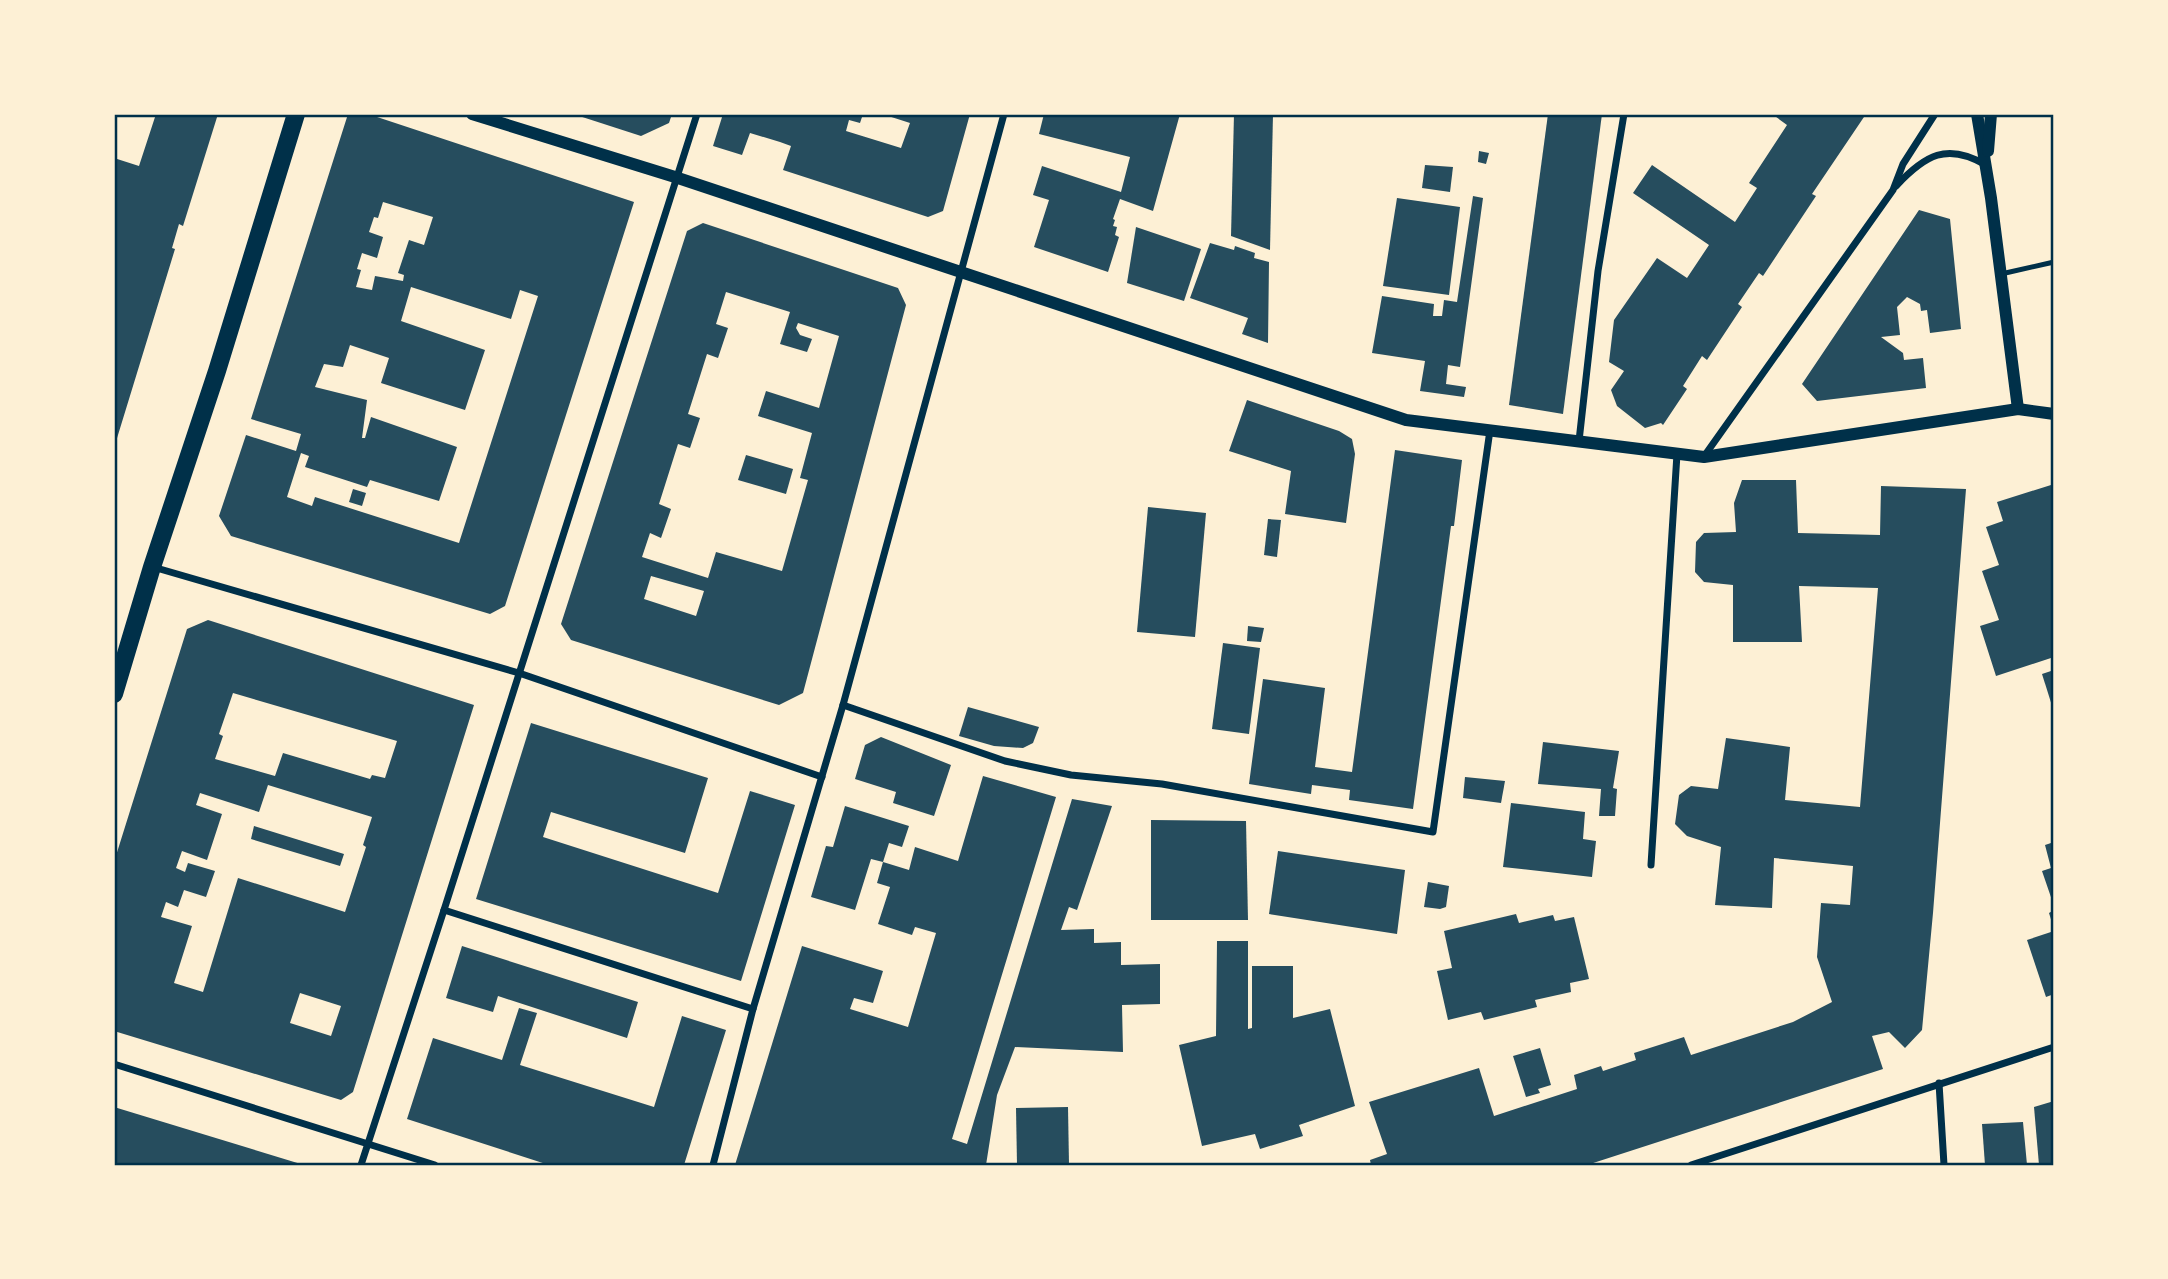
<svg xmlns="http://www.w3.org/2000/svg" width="2168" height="1279" font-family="Raleway,sans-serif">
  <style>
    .building { fill: #264d5e; fill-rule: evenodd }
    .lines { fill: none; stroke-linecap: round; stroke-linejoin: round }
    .service { stroke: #003049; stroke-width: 5 }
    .minor { stroke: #003049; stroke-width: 7 }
    .tertiary { stroke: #003049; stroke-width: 12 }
    .primary { stroke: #003049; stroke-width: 18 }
    .neatline { fill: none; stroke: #003049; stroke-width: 2.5 }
  </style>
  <rect width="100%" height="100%" fill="#fdf0d5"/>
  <g class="building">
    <path d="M 156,114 L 218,114 L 183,226 L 179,224 L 172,248 L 175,249 L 114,448 L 114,158 L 139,166 Z"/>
    <path d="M 348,114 L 368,114 L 634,202 L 505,606 L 490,614 L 231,536 L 219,516 L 246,435 L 296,451 L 301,434 L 251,419 ZM 383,202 L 433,217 L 424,245 L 409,240 L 398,273 L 404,275 L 403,281 L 375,276 L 372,290 L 356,287 L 361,270 L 357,269 L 362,253 L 377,258 L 383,237 L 369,232 L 374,217 L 378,218 ZM 411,287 L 511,319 L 520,290 L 538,296 L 459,543 L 315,497 L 312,506 L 287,497 L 301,453 L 309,456 L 305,467 L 367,487 L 370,480 L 439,501 L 457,447 L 371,417 L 365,438 L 362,438 L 367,400 L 315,387 L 324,364 L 343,367 L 350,345 L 389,358 L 381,383 L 465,410 L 485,350 L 401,321 Z"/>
    <path d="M 573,114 L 672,114 L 669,123 L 641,136 Z"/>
    <path d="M 723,114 L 863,114 L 860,123 L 849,120 L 846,131 L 901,148 L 910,123 L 882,114 L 970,114 L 943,211 L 928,217 L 783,170 L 791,146 L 780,142 L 750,133 L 742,155 L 713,146 Z"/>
    <path d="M 1044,114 L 1180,114 L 1153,211 L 1120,199 L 1113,219 L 1115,220 L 1113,226 L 1117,227 L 1115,235 L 1119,237 L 1108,272 L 1034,247 L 1049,200 L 1033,195 L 1042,166 L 1121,192 L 1130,157 L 1039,134 Z"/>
    <path d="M 1234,114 L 1273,114 L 1270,250 L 1231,236 Z"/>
    <path d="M 1548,114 L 1602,114 L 1563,414 L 1509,405 Z"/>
    <path d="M 1772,114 L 1866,114 L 1812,194 L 1816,196 L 1763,276 L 1759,273 L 1738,304 L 1742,307 L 1707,360 L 1702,356 L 1683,386 L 1687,389 L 1663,425 L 1661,423 L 1645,428 L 1617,406 L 1611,390 L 1624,371 L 1609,362 L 1614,320 L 1657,258 L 1687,278 L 1709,245 L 1633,193 L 1652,165 L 1735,222 L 1757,188 L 1749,183 L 1787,125 Z"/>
    <path d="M 1479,151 L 1489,153 L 1486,164 L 1478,162 Z"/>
    <path d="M 1425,165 L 1453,167 L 1450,192 L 1422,188 Z"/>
    <path d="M 1473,196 L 1483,198 L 1460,367 L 1448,365 L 1446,384 L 1466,387 L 1464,397 L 1420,391 L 1425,361 L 1372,353 L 1382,296 L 1434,304 L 1433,316 L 1442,316 L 1444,300 L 1457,302 Z"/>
    <path d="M 1397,198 L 1460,207 L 1449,295 L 1383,286 Z"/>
    <path d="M 1919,210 L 1950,219 L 1961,329 L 1930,333 L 1927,310 L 1921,311 L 1920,304 L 1907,297 L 1897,307 L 1900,335 L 1881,337 L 1903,353 L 1904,360 L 1923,358 L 1926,388 L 1817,401 L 1802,384 Z"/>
    <path d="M 703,223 L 898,288 L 906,305 L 803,693 L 779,705 L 571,640 L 561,624 L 687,231 ZM 726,292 L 790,312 L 780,344 L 807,352 L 812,339 L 800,335 L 796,328 L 798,323 L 839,336 L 819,408 L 766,391 L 758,416 L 812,433 L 800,478 L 808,480 L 782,571 L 716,552 L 708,578 L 642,557 L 650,533 L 661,538 L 671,509 L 659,504 L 678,444 L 690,448 L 700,418 L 688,414 L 707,354 L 718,358 L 728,328 L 716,324 ZM 651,576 L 704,591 L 696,616 L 644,599 Z"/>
    <path d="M 1136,227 L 1201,249 L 1184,301 L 1127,283 Z"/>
    <path d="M 1210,243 L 1234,250 L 1235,246 L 1255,253 L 1254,258 L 1269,262 L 1268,343 L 1242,334 L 1248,318 L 1190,298 Z"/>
    <path d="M 1247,400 L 1339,431 L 1352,439 L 1355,454 L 1346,523 L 1285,514 L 1291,471 L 1229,451 Z"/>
    <path d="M 1395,450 L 1462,460 L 1454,526 L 1451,526 L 1413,809 L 1349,800 L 1350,790 L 1312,785 L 1311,794 L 1249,784 L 1263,679 L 1325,688 L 1315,767 L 1352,772 Z"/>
    <path d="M 746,455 L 793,469 L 786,494 L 738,480 Z"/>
    <path d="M 1742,480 L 1796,480 L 1798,533 L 1880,535 L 1881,486 L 1966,489 L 1933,913 L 1922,1030 L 1905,1048 L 1889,1032 L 1872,1036 L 1883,1069 L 1587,1165 L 1371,1165 L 1370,1160 L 1387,1154 L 1369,1102 L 1479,1068 L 1494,1116 L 1577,1089 L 1574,1075 L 1601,1066 L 1603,1071 L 1636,1060 L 1634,1053 L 1684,1037 L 1691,1055 L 1793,1022 L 1832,1002 L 1817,957 L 1821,903 L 1850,905 L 1853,866 L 1774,858 L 1772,908 L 1715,905 L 1721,847 L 1687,836 L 1675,824 L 1679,795 L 1691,786 L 1718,789 L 1726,738 L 1790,747 L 1785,800 L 1860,807 L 1878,588 L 1799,586 L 1802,642 L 1733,642 L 1733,585 L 1704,582 L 1695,572 L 1696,542 L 1704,533 L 1736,532 L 1734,503 Z"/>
    <path d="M 2051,485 L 2054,494 L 2054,657 L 1996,676 L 1980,626 L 1999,620 L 1982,571 L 1999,565 L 1986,527 L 2003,521 L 1997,502 Z"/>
    <path d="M 353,489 L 366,493 L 362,506 L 349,502 Z"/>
    <path d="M 1148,507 L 1206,513 L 1195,637 L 1137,632 Z"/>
    <path d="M 1268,519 L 1281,520 L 1277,557 L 1264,555 Z"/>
    <path d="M 208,620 L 474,705 L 353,1092 L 341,1100 L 114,1031 L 114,862 L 187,629 ZM 233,693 L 397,741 L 385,778 L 372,775 L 370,779 L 283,753 L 275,776 L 215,759 L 223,736 L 219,734 ZM 268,785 L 372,817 L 363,845 L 366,847 L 345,912 L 238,878 L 203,992 L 174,983 L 192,926 L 161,917 L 166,902 L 178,907 L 184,890 L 206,897 L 215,871 L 188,863 L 185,872 L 176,868 L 182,851 L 207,860 L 222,814 L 196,805 L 200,793 L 259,812 ZM 300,993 L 341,1006 L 331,1036 L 290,1023 Z"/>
    <path d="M 1248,626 L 1264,628 L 1261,642 L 1247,641 Z"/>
    <path d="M 1223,643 L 1260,648 L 1249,734 L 1212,729 Z"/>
    <path d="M 2054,670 L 2054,712 L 2042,674 Z"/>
    <path d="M 968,707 L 1039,727 L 1033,743 L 1023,748 L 994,746 L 959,736 Z"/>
    <path d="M 531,723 L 708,778 L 685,853 L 551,812 L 543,837 L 718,893 L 750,791 L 795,805 L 741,981 L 476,899 Z"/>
    <path d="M 881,737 L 951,765 L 934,816 L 893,803 L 896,792 L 855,779 L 865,745 Z"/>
    <path d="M 1543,742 L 1619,751 L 1613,788 L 1617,789 L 1615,816 L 1599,816 L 1601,789 L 1538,784 Z"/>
    <path d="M 983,776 L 1056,797 L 952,1139 L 967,1144 L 1072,799 L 1112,806 L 1077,910 L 1069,907 L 1061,930 L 1094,929 L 1094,943 L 1121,942 L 1121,965 L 1160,964 L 1160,1004 L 1122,1005 L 1123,1052 L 1015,1047 L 997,1095 L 986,1165 L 735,1165 L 802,946 L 883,971 L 873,1003 L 854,998 L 850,1009 L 908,1027 L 936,933 L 915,927 L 912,935 L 878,924 L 890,887 L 877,883 L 883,862 L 909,870 L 915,847 L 958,861 Z"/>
    <path d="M 1465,777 L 1505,781 L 1501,803 L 1463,798 Z"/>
    <path d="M 1511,803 L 1585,812 L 1583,839 L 1596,841 L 1592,877 L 1503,867 Z"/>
    <path d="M 845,806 L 909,826 L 902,847 L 889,843 L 883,862 L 871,859 L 855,910 L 811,897 L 826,846 L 833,847 Z"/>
    <path d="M 1151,820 L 1246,821 L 1248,920 L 1151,920 Z"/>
    <path d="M 254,826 L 344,854 L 340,866 L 251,839 Z"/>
    <path d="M 2054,842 L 2054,906 L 2042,871 L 2051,868 L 2045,845 Z"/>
    <path d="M 1278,851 L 1405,870 L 1397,934 L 1269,914 Z"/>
    <path d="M 1428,882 L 1449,886 L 1446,907 L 1440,909 L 1424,907 Z"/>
    <path d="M 2054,910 L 2054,929 L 2049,913 Z"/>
    <path d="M 1516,914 L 1519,923 L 1553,915 L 1555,921 L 1574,917 L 1589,979 L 1570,983 L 1571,992 L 1535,1000 L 1537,1007 L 1484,1020 L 1481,1012 L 1448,1020 L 1437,971 L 1452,968 L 1444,931 Z"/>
    <path d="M 2054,931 L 2054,994 L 2046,997 L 2027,940 Z"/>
    <path d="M 1217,941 L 1248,941 L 1248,1029 L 1252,1028 L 1252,966 L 1293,966 L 1293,1018 L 1330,1009 L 1355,1106 L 1299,1125 L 1303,1136 L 1260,1149 L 1255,1134 L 1202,1146 L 1179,1045 L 1216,1036 Z"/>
    <path d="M 462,946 L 638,1002 L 627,1038 L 498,996 L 493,1012 L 446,998 Z"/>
    <path d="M 519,1008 L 537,1013 L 520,1065 L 654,1107 L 682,1016 L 726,1030 L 684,1165 L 549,1165 L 407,1119 L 433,1038 L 502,1060 Z"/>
    <path d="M 1540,1048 L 1551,1085 L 1538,1089 L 1540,1093 L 1526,1097 L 1513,1056 Z"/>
    <path d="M 2054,1101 L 2054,1165 L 2039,1165 L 2034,1107 Z"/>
    <path d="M 114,1107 L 304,1165 L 121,1165 L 114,1163 Z"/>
    <path d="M 1068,1107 L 1069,1165 L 1017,1165 L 1016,1108 Z"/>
    <path d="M 2023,1122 L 2027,1165 L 1985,1165 L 1982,1124 Z"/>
  </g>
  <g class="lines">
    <path class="service" d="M 2001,274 L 2054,262"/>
    <g class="minor">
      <path d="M 1896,186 C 1925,155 1947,142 1986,165"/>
      <path d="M 1579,441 L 1598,271 L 1624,114"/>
      <path d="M 1705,455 L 1893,190 L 1903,164 L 1935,114"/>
      <path d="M 153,567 L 519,673 L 822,777"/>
      <path d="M 843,705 L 1005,761 L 1071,775 L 1162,784 L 1433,832 L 1490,430"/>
      <path d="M 1651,865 L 1677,454"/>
      <path d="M 444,910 L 753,1009"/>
      <path d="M 114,1064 L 435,1165"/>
      <path d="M 1939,1083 L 1944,1165"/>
      <path d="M 361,1165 L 444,910 L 697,114"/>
      <path d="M 713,1165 L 753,1009 L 843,705 L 1004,114"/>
      <path d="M 1691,1165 L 2054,1047"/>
    </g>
    <g class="tertiary">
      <path d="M 472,114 L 675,177 L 1406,420 L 1704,457 L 2018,409 L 2054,414"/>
      <path d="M 1977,114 L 1991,198 L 2018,409"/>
      <path d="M 1988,151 L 1991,114"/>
    </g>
    <path class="primary" d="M 114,694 L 152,567 L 217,371 L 296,114"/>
  </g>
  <rect width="2168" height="1279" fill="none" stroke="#fdf0d5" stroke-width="231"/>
  <rect x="116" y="116" width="1936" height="1048" class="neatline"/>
</svg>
